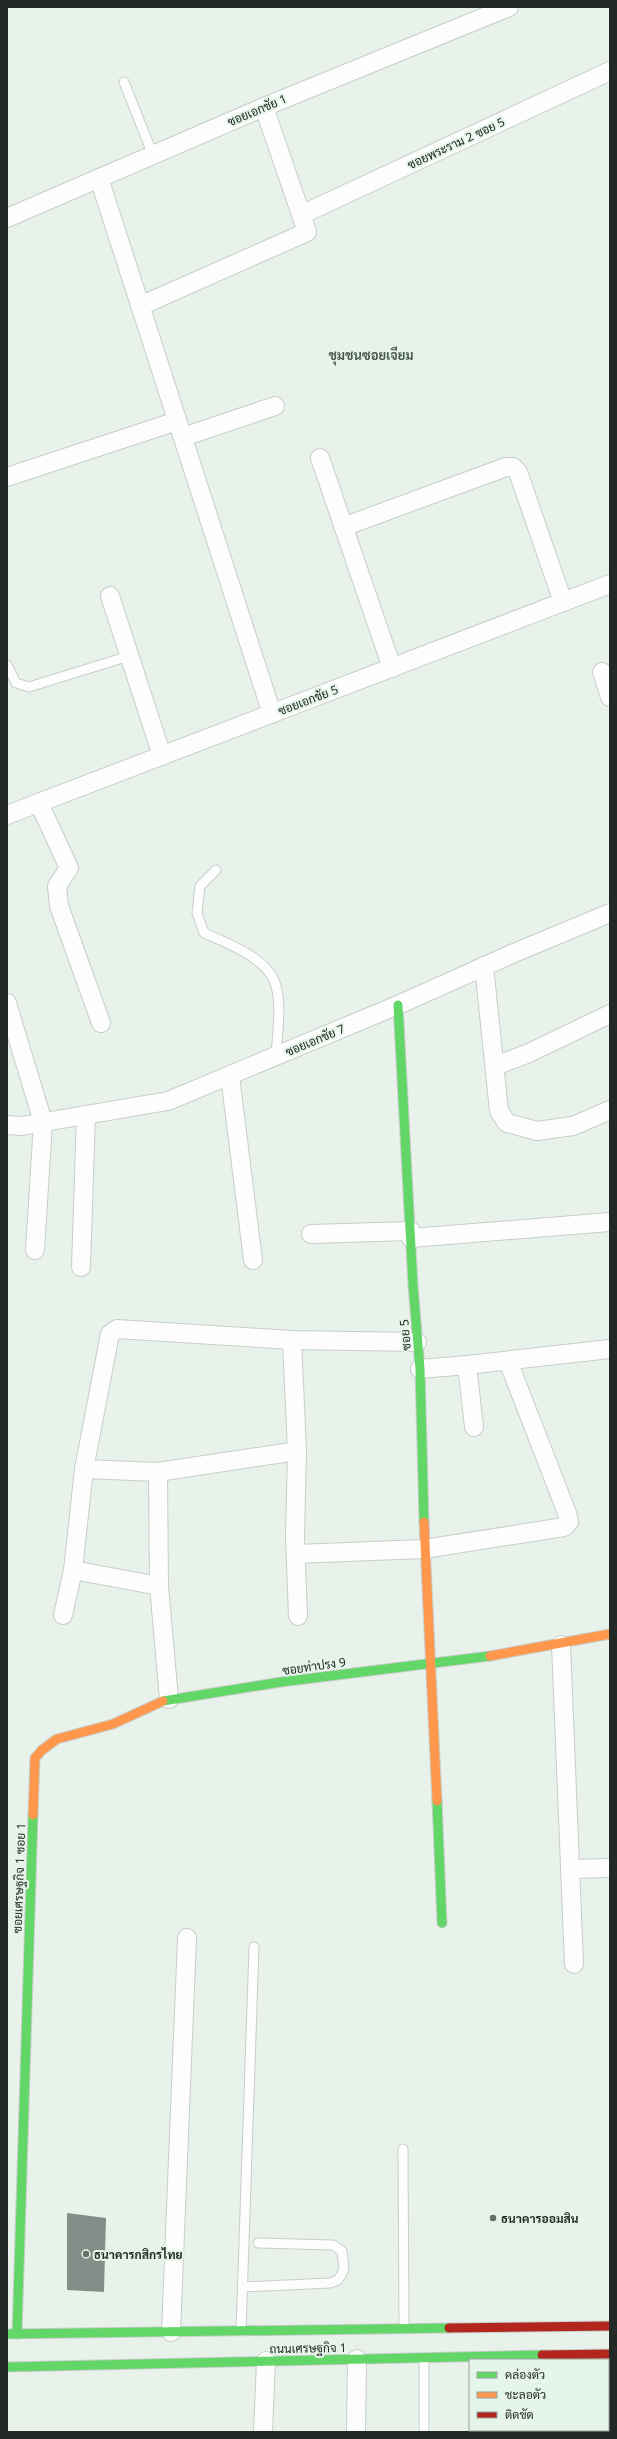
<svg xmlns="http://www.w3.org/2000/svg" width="617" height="2439" font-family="'Noto Sans',Sarabun,sans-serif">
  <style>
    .building { fill: #828e87 }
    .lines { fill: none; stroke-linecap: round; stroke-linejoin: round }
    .lane-casing { stroke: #c7cec9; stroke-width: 11 }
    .street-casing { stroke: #c7cec9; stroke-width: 20 }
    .fast-casing { stroke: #c7cec9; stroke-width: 11 }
    .slow-casing { stroke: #c7cec9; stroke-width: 11 }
    .jam-casing { stroke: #c7cec9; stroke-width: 11 }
    .lane { stroke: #fcfdfc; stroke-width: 9 }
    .street { stroke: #fcfdfc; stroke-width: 18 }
    .fast { stroke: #63d668; stroke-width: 9 }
    .slow { stroke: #ff974d; stroke-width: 9 }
    .jam { stroke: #b3261e; stroke-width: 9 }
    .poi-dot { fill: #686f6a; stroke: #e5f5ea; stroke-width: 1.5 }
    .labels { text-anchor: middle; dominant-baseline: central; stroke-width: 4; stroke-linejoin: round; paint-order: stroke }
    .street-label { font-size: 12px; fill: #232925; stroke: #e5f5ea }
    .poi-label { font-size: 12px; font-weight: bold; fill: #232925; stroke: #e5f5ea; text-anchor: start }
    .neighbourhood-label { font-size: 13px; font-weight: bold; fill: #4a574f; stroke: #e5f5ea }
  </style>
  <rect width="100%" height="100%" fill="#e8f2eb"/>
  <path class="building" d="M 67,2213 L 106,2218 L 104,2292 L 67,2290 Z"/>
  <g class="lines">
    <g class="lane-casing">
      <g id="lane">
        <path d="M 124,82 L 153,155"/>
        <path d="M 7,665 L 16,683 L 29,687 L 129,656"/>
        <path d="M 216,870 L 200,886 L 197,913 L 204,933 C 227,943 270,959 276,986 C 282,1008 277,1034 276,1056"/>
        <path d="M 403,2149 L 404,2328"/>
        <path d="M 242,2287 L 330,2283 L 338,2280 L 344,2270 L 342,2251 L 333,2245 L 258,2243"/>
        <path d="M 241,2331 L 254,1947"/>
        <path d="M 424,2358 L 424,2432"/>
        <path d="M 522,2430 L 522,2432"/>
      </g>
    </g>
    <g class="street-casing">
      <g id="street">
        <path d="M 99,178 L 272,714"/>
        <path d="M 303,214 L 610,71"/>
        <path d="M 7,218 L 264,107 L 509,7"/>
        <path d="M 140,306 L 307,232 L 264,107"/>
        <path d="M 183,437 L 275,406"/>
        <path d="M 320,458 L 392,668"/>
        <path d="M 7,477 L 177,421"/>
        <path d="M 343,527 L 506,467 L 513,467 L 518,472 L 563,602"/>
        <path d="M 110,596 L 162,756"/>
        <path d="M 602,672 L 610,697"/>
        <path d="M 39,803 L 69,868 L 57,886 L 59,906 L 101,1023"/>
        <path d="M 7,815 L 610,584"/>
        <path d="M 484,966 L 499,1111 L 507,1123 L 537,1131 L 573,1126 L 610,1110"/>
        <path d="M 7,1003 L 43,1122 L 35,1250"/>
        <path d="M 495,1066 L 529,1053 L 610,1014"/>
        <path d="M 230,1076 L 253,1260"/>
        <path d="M 7,1125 L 21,1126 L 168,1101 L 398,1005 L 514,953 L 610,913"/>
        <path d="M 311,1234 L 411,1231"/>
        <path d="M 411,1238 L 610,1222"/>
        <path d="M 81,1267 L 86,1115"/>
        <path d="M 292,1340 L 297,1451 L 295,1537 L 298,1616"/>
        <path d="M 420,1369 L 467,1365"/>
        <path d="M 474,1427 L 467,1365 L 610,1349"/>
        <path d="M 84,1469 L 158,1472 L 297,1451"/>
        <path d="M 158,1472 L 159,1586 L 169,1699"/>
        <path d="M 296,1554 L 424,1549 L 564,1527 L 569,1522 L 567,1513 L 508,1361"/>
        <path d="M 159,1586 L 73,1570 L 84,1469 L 110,1334 L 117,1329 L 292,1340 L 417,1342"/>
        <path d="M 63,1615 L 73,1570"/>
        <path d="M 561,1645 L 574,1964"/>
        <path d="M 570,1869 L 610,1868"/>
        <path d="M 171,2332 L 187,1938"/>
        <path d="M 263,2432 L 266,2361"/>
        <path d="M 356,2432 L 357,2359"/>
      </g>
    </g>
    <g class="fast-casing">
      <g id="fast">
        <path d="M 398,1005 L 413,1285 L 420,1369 L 424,1522"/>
        <path d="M 163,1701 L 281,1682 L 490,1656"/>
        <path d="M 437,1801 L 442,1923"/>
        <path d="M 7,2334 L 449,2328"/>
        <path d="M 17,2334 L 33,1815"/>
        <path d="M 7,2367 L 542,2355"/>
      </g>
    </g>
    <g class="slow-casing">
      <g id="slow">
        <path d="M 424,1522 L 437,1801"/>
        <path d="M 490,1656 L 610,1634"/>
        <path d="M 33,1815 L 35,1758 L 42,1750 L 57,1739 L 113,1724 L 163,1701"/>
      </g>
    </g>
    <g class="jam-casing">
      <g id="jam">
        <path d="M 449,2328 L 610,2326"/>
        <path d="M 542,2355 L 610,2354"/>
      </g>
    </g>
    <use href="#lane" class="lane"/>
    <use href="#street" class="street"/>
    <use href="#fast" class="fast"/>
    <use href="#slow" class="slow"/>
    <use href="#jam" class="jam"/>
  </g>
  <g class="poi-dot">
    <circle cx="493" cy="2218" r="4"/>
    <circle cx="86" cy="2254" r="4"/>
  </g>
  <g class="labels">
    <g class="street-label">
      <text transform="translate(257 110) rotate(-23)">ซอยเอกชัย 1</text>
      <text transform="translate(456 143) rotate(-25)">ซอยพระราม 2 ซอย 5</text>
      <text transform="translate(308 700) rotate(-21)">ซอยเอกชัย 5</text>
      <text transform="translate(315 1040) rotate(-23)">ซอยเอกชัย 7</text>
      <text transform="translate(405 1335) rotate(-95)">ซอย 5</text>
      <text transform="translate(314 1666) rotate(-8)">ซอยท่าปรง 9</text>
      <text transform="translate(19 1878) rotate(-88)">ซอยเศรษฐกิจ 1 ซอย 1</text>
      <text transform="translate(308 2348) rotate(-1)">ถนนเศรษฐกิจ 1</text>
    </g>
    <g class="poi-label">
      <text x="501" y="2218">ธนาคารออมสิน</text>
      <text x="94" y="2254">ธนาคารกสิกรไทย</text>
    </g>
    <g class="neighbourhood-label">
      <text x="371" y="355">ชุมชนซอยเจียม</text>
    </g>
  </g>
  <rect width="617" height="2439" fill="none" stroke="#232925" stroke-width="16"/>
  <rect x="469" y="2359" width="140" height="72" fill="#e5f5ea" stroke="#97a39b"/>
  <rect x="477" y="2372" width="20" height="6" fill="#63d668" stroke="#97a39b"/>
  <text x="505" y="2379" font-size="12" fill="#232925">คล่องตัว</text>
  <rect x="477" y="2392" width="20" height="6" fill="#ff974d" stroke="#97a39b"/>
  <text x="505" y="2399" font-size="12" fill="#232925">ชะลอตัว</text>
  <rect x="477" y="2412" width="20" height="6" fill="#b3261e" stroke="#97a39b"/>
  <text x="505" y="2419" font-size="12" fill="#232925">ติดขัด</text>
</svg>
